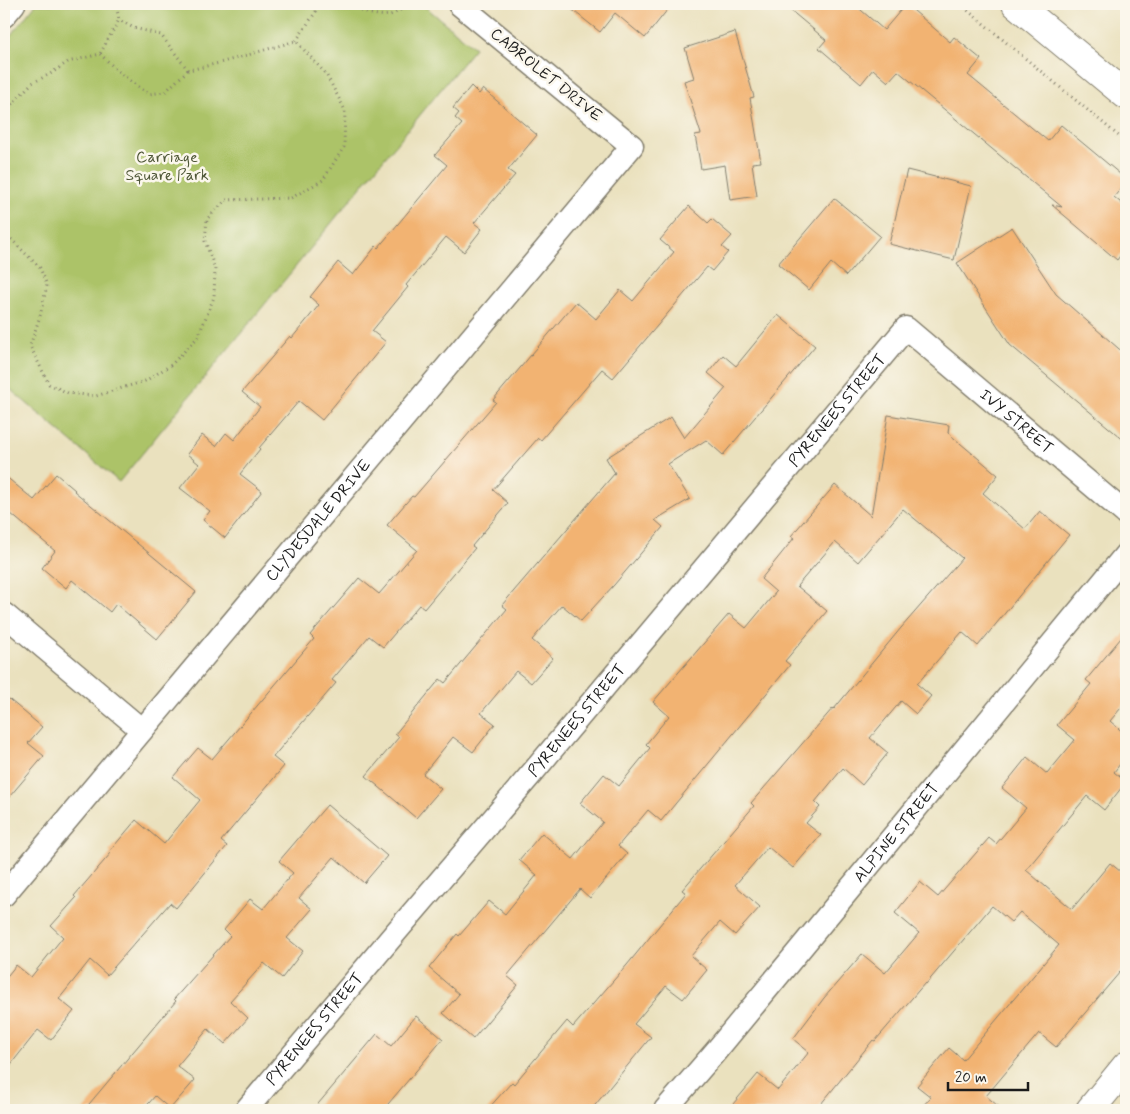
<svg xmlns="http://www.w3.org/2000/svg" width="1130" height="1114" font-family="Mynerve,sans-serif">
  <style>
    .green { fill: #acc368; stroke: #647042 }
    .building { fill: #f2b372 }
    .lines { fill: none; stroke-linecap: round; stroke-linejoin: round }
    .minor-casing { stroke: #837e6d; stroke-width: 25 }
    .tertiary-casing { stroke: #837e6d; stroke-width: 30 }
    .path { stroke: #837e6d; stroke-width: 3; stroke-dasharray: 1 4; stroke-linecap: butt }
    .minor { stroke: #fff; stroke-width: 22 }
    .tertiary { stroke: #fff; stroke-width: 28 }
    .labels { text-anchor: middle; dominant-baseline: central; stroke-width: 5; stroke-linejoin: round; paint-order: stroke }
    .street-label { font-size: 16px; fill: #1c1c1c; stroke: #fbf7ec }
    .park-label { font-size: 16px; fill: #4e5637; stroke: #fbf7ec }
  </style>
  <rect width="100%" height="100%" fill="#fbf7ec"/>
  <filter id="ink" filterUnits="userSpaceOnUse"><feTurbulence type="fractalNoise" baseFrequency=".02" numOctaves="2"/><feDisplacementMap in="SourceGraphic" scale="10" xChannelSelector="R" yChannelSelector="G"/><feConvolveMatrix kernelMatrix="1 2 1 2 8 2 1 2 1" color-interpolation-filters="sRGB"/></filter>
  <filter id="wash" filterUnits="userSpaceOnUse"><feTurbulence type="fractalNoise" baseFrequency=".0096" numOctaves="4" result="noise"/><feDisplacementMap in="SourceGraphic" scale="20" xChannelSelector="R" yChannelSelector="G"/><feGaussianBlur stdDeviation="1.12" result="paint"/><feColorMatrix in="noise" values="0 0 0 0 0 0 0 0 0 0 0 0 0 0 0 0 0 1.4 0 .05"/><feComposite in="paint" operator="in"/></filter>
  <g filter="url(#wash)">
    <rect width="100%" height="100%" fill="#eae1be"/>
    <path class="green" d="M 36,4 L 422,4 L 475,48 L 119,482 L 4,384 L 4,43 Z"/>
    <g id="blocks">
      <g class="building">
        <path d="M 565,4 L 672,4 L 645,38 L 615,13 L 600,32 Z"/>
        <path d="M 783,4 L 854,4 L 884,30 L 906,4 L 950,42 L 954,37 L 981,59 L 968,75 L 1020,118 L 1048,141 L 1061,125 L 1126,179 L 1126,182 L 1114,197 L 1126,207 L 1126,248 L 1117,260 L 1052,205 L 1062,207 L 898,71 L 888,82 L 873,69 L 861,84 L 819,48 L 826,40 Z"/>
        <path d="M 735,32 L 754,97 L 750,98 L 761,162 L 752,163 L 757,196 L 730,200 L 725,165 L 701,169 L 695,135 L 701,134 L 684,81 L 694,78 L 685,48 Z"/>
        <path d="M 471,86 L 479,94 L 483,89 L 537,135 L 508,170 L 515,175 L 474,223 L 482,229 L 464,252 L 446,237 L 406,285 L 408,287 L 372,331 L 386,342 L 322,420 L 299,401 L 259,448 L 260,449 L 240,474 L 262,491 L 225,538 L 203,520 L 210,511 L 180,488 L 199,464 L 187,454 L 202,435 L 216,446 L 226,433 L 234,440 L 260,407 L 242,392 L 290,336 L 292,338 L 319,305 L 310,297 L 338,262 L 353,275 L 376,246 L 378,248 L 447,165 L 435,155 L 462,124 L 455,118 L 459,113 L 453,108 Z"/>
        <path d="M 907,170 L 971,186 L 954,260 L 889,244 Z"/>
        <path d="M 834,198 L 880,236 L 846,276 L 831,263 L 809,290 L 778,264 Z"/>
        <path d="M 689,206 L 708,223 L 712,219 L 732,236 L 722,247 L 728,252 L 712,271 L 707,267 L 613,378 L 602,369 L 541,440 L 538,438 L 493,490 L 508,503 L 472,546 L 475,548 L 424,609 L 419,605 L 383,647 L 369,636 L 332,680 L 336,683 L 273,757 L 284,766 L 221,841 L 227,846 L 176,908 L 170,903 L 107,975 L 90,960 L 59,999 L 74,1011 L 51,1040 L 38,1030 L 4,1073 L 4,980 L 16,965 L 31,977 L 63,937 L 51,926 L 76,898 L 74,896 L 111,853 L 109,852 L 136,820 L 164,844 L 200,800 L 173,777 L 198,748 L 212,759 L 314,639 L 310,635 L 359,578 L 379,594 L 417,550 L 387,525 L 412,496 L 414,497 L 496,402 L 493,400 L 576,302 L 596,319 L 620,290 L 633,301 L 674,252 L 660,240 Z"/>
        <path d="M 1012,227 L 1056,294 L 1126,355 L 1126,442 L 1010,345 L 957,263 Z"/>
        <path d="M 778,315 L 815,346 L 723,455 L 706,440 L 668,464 L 690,499 L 655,520 L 663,527 L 614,585 L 581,621 L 562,605 L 532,640 L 553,658 L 531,683 L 516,671 L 481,713 L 495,724 L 473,752 L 453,737 L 423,774 L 441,789 L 416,818 L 366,776 L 399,737 L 395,734 L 440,679 L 445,683 L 507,609 L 502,605 L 615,473 L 606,458 L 671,417 L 684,438 L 726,388 L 708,373 L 723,355 L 736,366 Z"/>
        <path d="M 888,415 L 949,425 L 948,433 L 998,475 L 983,493 L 1025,529 L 1040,511 L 1069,535 L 978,646 L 962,632 L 917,684 L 931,696 L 916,714 L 901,701 L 870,738 L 888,753 L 862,785 L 843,768 L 815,802 L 820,807 L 806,823 L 821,835 L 793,868 L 768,847 L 735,885 L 760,907 L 735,935 L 720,922 L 691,956 L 707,970 L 683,999 L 666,986 L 634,1024 L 651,1037 L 591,1110 L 487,1110 L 512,1082 L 514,1084 L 567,1021 L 573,1027 L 627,965 L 686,893 L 682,890 L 754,806 L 751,803 L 833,708 L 834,709 L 901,628 L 962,558 L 903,509 L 858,562 L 835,542 L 797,586 L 827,611 L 785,661 L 790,665 L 738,728 L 661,821 L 648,810 L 618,846 L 627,854 L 590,898 L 580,889 L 507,976 L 518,985 L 473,1039 L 443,1013 L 459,994 L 429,968 L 457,934 L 459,936 L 489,901 L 505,914 L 537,875 L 519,860 L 542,833 L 573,859 L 603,822 L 580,803 L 604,774 L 619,786 L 650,748 L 646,744 L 669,716 L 653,702 L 729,614 L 746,628 L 776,592 L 761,579 L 794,538 L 791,536 L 835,485 L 871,516 Z"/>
        <path d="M 56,474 L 75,490 L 74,491 L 196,592 L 157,639 L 116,604 L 110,612 L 72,580 L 66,588 L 42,568 L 55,551 L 4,508 L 4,475 L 34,500 Z"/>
        <path d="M 1126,632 L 1126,702 L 1110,721 L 1126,735 L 1126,756 L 1114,772 L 1126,782 L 1104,810 L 1087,796 L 1026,870 L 1072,909 L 1110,863 L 1126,876 L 1126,965 L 1056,1047 L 1039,1033 L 986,1096 L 1003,1110 L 919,1110 L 931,1097 L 917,1086 L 949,1048 L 963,1060 L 1059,945 L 1020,912 L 1011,922 L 992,906 L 926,984 L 925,983 L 875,1041 L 873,1040 L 816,1110 L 728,1110 L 758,1074 L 778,1090 L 809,1052 L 793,1039 L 824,998 L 862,954 L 885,973 L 919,933 L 895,913 L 920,882 L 938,897 L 989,838 L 996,844 L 1026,808 L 1002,788 L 1027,757 L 1047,774 L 1075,740 L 1057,725 L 1091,684 L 1086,680 Z"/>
        <path d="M 4,695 L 42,727 L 28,743 L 44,756 L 4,803 Z"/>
        <path d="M 327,805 L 387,856 L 364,883 L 334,857 L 299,898 L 312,909 L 287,938 L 303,951 L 282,978 L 264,963 L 230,1001 L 248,1018 L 225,1044 L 208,1029 L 177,1066 L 195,1080 L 170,1109 L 155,1096 L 143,1110 L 84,1110 L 176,1001 L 174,999 L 230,936 L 224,930 L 250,899 L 263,909 L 293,873 L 279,861 Z"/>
        <path d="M 416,1016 L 443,1039 L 383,1110 L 313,1110 L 377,1034 L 391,1046 Z"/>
      </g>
    </g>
  </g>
  <g filter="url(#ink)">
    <use href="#blocks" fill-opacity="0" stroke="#837e6d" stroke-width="1"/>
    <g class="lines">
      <g class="minor-casing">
        <g id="minor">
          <path d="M 4,16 L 14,4"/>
          <path d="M 4,614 L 142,730"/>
          <path id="s1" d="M 4,895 L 632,146 L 459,4"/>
          <path id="s2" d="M 246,1110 L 396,932 L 539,765 L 906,328 L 1126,514"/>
          <path id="s3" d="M 665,1110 L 716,1051 L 1126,554"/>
        </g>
      </g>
      <g class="tertiary-casing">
        <g id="tertiary">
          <path d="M 1016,4 L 1126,95"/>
          <path d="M 1090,1110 L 1126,1066"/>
        </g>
      </g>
      <g class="path">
        <path d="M 348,4 C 356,11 378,17 389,15 C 396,14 404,7 410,4"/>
        <path d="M 960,4 L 1126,142"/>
        <path d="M 296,41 L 321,4"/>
        <path d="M 100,54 L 121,74 L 149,94 L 165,92 L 188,70"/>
        <path d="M 4,117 L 11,105 L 32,83 L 50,74 L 68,62 L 100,54 L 119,20 L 116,4"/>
        <path d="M 4,232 L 40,268 L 47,285 L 40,316 L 30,346 L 49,384 L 68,393 L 96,396 L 145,381 L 171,365 L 198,337 L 214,297 L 215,269 L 205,241 L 207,219 L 226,200 L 291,198 L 323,180 L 344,147 L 345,110 L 326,74 L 296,41 C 259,51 225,63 188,70 L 161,35 L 134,28 L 119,20"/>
      </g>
      <use href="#minor" class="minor"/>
      <use href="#tertiary" class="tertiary"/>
    </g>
  </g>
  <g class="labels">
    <g class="street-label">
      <text transform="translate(546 75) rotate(39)">CABROLET DRIVE</text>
      <text stroke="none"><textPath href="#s2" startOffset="916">PYRENEES STREET</textPath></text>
      <text stroke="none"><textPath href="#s2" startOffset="1168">IVY STREET</textPath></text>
      <text stroke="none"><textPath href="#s1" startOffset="489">CLYDESDALE DRIVE</textPath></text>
      <text stroke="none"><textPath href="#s2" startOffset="511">PYRENEES STREET</textPath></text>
      <text stroke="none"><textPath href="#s3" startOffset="361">ALPINE STREET</textPath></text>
      <text stroke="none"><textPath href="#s2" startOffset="106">PYRENEES STREET</textPath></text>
    </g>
    <g class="park-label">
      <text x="167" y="157">Carriage<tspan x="167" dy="18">Square Park</tspan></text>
    </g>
  </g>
  <rect width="1130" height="1114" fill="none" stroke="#fbf7ec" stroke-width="20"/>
  <path d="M948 1082v8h80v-8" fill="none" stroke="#1c1c1c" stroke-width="2.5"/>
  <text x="955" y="1082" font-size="15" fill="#1c1c1c" stroke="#fbf7ec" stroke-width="4" paint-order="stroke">20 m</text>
</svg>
